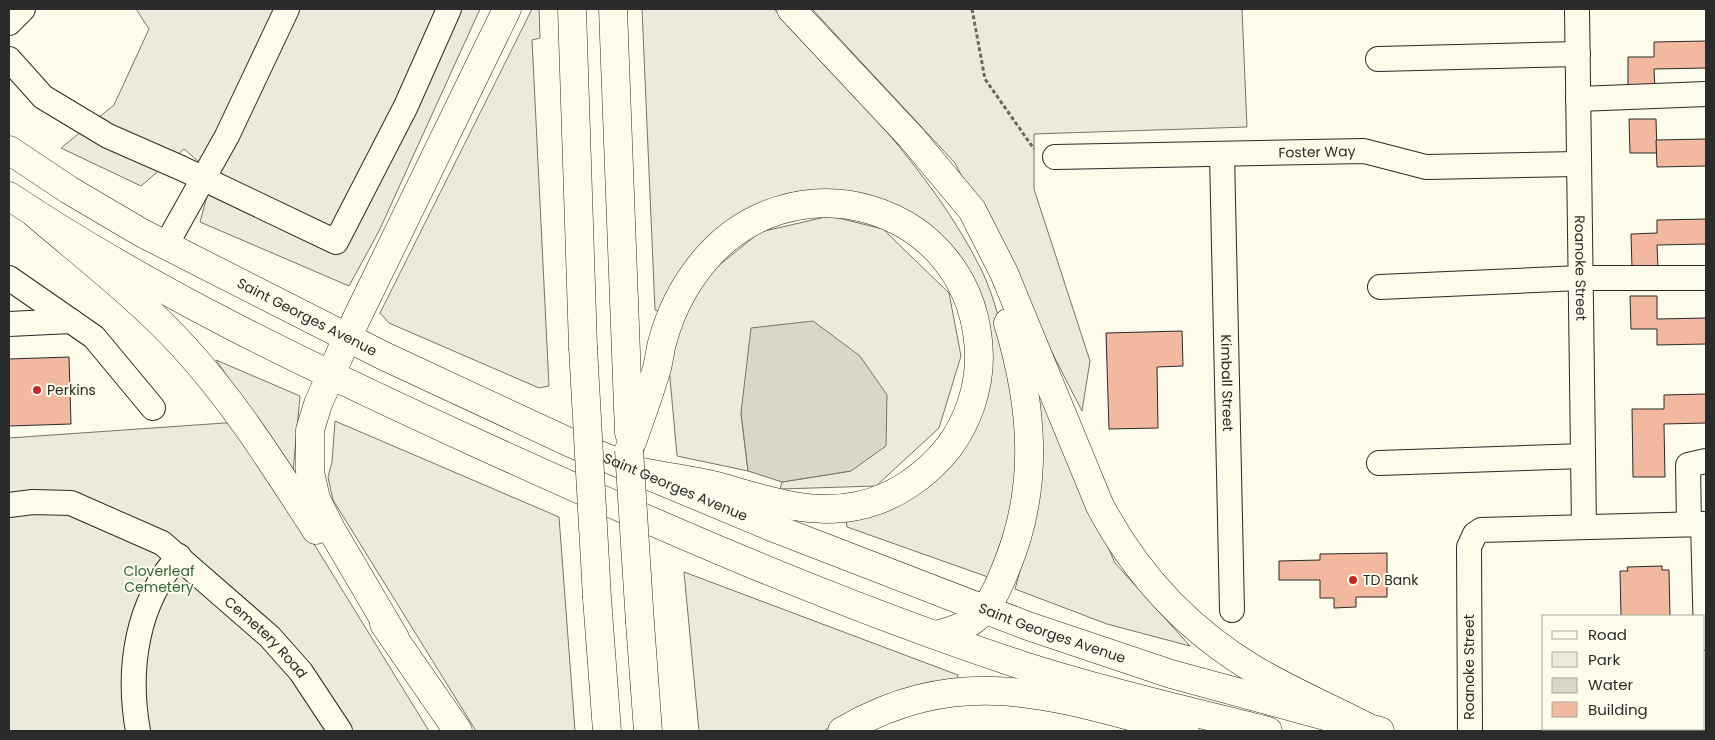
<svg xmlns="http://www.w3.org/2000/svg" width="1715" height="740" font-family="Poppins,sans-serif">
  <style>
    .green { fill: #ecebdb; stroke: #74746e }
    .water { fill: #d8d7c9; stroke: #74746e }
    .building { fill: #f2b8a0; stroke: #2b2b2b }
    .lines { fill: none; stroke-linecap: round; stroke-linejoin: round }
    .minor-casing { stroke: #2b2b2b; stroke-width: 26 }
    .major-casing { stroke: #2b2b2b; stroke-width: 29 }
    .highway-casing { stroke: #2b2b2b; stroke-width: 29 }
    .path { stroke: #6a6964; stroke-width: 3; stroke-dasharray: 4 2.5; stroke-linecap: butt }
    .minor { stroke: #fdfbea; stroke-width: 24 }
    .major { stroke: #fdfbea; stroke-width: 28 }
    .highway { stroke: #fdfbea; stroke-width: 28 }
    .highway-bridge-casing { stroke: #2b2b2b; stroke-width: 29; stroke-linecap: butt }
    .highway-bridge { stroke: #fdfbea; stroke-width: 28 }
    .poi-dot { fill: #c62828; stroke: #fdfbea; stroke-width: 2 }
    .labels { text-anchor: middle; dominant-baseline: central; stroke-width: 4; stroke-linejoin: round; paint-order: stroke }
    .street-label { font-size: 14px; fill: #2b2b2b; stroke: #fdfbea }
    .poi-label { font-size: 14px; fill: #2b2b2b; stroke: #fdfbea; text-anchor: start }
    .park-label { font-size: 14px; fill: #34623c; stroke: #fdfbea }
  </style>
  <rect width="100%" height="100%" fill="#fdfbea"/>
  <g class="green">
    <path d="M 136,9 L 480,9 L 379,231 L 349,286 L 200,222 L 213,174 L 184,149 L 141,186 L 61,148 L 114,105 L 149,29 Z"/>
    <path d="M 532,9 L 539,9 L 540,38 L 532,40 L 549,386 L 539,388 L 389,323 L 380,313 Z"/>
    <path d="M 642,9 L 774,9 C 849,90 930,168 981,269 C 1002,312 1012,375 1015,423 C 1016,439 1018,456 1017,472 C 1015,509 1000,543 988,577 L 847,527 L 846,520 L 939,476 L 984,317 L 877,199 C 850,192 826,191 797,194 L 660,311 L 655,310 Z"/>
    <path d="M 812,9 L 1242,9 L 1247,127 L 1034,134 L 1034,189 L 1090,361 L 1082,411 L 955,163 Z"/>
    <path d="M 830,216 L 883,229 L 949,293 L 961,356 L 939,428 L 876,486 L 780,489 L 782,482 L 851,471 L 741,413 L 748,471 L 677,456 L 669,367 L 682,321 L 707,275 L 760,232 Z"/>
    <path d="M 216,360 L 300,396 L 293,472 Z"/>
    <path d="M 1035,380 L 1115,563 L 1190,646 L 1107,624 L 1015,589 L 1039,502 L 1041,443 Z"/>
    <path d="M 335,421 L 559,517 L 575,731 L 476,731 L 333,500 L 328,477 L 332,462 Z"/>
    <path d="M 239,422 L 429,731 L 9,731 L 9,438 Z"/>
    <path d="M 684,572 L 958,675 L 957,680 L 833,724 L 824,731 L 699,731 Z"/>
  </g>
  <path class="water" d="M 813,321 L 860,356 L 887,395 L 886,446 L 851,471 L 782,482 L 748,471 L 741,413 L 751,328 Z"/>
  <g class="building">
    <path d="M 1706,41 L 1706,68 L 1654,69 L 1655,90 L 1628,91 L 1628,57 L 1654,57 L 1654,42 Z"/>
    <path d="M 1629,119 L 1656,119 L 1657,153 L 1630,153 Z"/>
    <path d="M 1706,139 L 1706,166 L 1657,167 L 1656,140 Z"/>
    <path d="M 1706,219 L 1706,244 L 1657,245 L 1658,268 L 1632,268 L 1631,234 L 1657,233 L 1657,220 Z"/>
    <path d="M 1630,296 L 1657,296 L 1657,319 L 1706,318 L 1706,344 L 1657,345 L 1657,329 L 1631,329 Z"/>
    <path d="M 1182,331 L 1183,366 L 1157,367 L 1158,428 L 1109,429 L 1106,333 Z"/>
    <path d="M 69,357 L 71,424 L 9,426 L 9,359 Z"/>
    <path d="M 1706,394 L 1706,423 L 1664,424 L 1665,477 L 1633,477 L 1632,409 L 1664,409 L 1664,395 Z"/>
    <path d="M 1387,553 L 1387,597 L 1356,597 L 1356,607 L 1334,608 L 1334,598 L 1320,598 L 1320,580 L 1279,580 L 1279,561 L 1320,560 L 1320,554 Z"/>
    <path d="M 1662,566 L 1662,570 L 1669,570 L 1670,616 L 1621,616 L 1620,571 L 1628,571 L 1627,567 Z"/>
    <rect x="1631" y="729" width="34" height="2"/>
  </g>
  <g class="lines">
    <g class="minor-casing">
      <g id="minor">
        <path id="s1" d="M 1577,9 L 1584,527"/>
        <path d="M 9,23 L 23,9"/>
        <path d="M 9,59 L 43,97 L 108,136 L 181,168 L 336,242 L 406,106 L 449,9"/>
        <path d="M 1378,59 L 1578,54"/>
        <path d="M 1578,99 L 1706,94"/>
        <path id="s2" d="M 1222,154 L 1232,610"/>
        <path id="s3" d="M 1055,157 L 1364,151 L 1426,167 L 1578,164"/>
        <path d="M 166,245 L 227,136 L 287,9"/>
        <path d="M 9,278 L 94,337 L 153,408"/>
        <path d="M 1380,287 L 1580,278 L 1706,278"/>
        <path d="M 9,324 L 71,321"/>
        <path d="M 1379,463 L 1583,456"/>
        <path id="s4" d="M 9,505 L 33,502 L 71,503 L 162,543 L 270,637 L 301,672 L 340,731"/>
        <path d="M 1689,524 L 1688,465 L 1706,461"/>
        <path d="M 138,731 C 127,670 136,603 179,556"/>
        <path d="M 1470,731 L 1469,547 L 1475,534 L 1481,530 L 1703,524 L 1706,638"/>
      </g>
    </g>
    <g class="major-casing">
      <g id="major">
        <path id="s5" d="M 9,150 L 69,190 L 142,233 L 384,356 L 573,444 L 774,528 L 1028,626 L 1171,674 L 1380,731"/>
        <path d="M 9,196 C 154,293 313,368 472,441 C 652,523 833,603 1021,665 C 1102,691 1185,710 1268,731"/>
      </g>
    </g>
    <g class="highway-casing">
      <g id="highway">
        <path d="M 572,9 L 583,347"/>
        <path d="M 613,9 L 629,433"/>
        <path d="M 791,9 L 911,137 L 972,210 L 1004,273 L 1100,506 C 1136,574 1188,630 1255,670 C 1291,691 1330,708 1367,727"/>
        <path d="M 33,212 C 83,255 138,297 183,346 C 234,401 275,467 316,530"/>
        <path d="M 629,450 C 639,423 649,395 657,368 C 659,360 660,351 662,343 C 669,317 681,291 697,270 C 787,148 977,203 979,357 C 979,389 968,421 949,447 C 926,476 893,499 857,506 C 807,516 764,499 717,486 C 693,480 667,477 642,472"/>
        <path d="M 597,598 L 607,731"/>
        <path d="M 640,623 L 648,731"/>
        <path d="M 384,624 L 458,731"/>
        <path d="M 936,635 C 950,631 966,627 977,617 C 991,605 999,585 1006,568 C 1040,487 1033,406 1008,323"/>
        <path d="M 395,638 L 331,529 L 316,499 L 310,472 L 310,430 L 318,404 L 347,338 L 507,9"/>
        <path d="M 842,731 C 965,660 1059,698 1185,731"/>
      </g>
    </g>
    <path class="path" d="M 972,9 L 985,79 L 1034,149"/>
    <use href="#minor" class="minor"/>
    <use href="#major" class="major"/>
    <use href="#highway" class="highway"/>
    <g class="highway-bridge-casing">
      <g id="highway-bridge">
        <path d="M 583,347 L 597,598"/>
        <path d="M 629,450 L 640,623"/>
      </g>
    </g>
    <use href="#highway-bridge" class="highway-bridge"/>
  </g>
  <g class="poi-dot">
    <circle cx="37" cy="390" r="5"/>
    <circle cx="1353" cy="580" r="5"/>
  </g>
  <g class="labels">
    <g class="street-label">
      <text stroke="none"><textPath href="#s3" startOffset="262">Foster Way</textPath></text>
      <text stroke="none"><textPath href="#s1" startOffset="259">Roanoke Street</textPath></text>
      <text stroke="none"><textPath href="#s5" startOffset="342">Saint Georges Avenue</textPath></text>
      <text stroke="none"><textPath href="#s2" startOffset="229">Kimball Street</textPath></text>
      <text stroke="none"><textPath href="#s5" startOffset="748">Saint Georges Avenue</textPath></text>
      <text stroke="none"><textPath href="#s5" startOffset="1152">Saint Georges Avenue</textPath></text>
      <text stroke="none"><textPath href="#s4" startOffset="302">Cemetery Road</textPath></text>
      <text transform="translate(1469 667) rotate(-90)">Roanoke Street</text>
    </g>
    <g class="poi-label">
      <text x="47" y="390">Perkins</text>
      <text x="1363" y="580">TD Bank</text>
    </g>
    <g class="park-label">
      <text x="159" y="571">Cloverleaf<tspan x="159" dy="16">Cemetery</tspan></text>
    </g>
  </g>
  <rect width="1715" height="740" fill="none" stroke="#2b2b2b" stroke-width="20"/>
  <rect x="1542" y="615" width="162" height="115" fill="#fdfbea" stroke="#a9a89e"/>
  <rect x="1552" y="631" width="25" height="8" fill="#fdfbea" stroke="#a9a89e"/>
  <text x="1588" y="640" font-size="15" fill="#2b2b2b">Road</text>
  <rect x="1552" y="652" width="25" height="15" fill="#ecebdb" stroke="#a9a89e"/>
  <text x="1588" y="665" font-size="15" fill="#2b2b2b">Park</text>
  <rect x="1552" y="678" width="25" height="15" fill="#d8d7c9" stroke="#a9a89e"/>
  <text x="1588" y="690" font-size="15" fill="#2b2b2b">Water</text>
  <rect x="1552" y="702" width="25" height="15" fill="#f2b8a0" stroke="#a9a89e"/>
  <text x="1588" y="715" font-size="15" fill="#2b2b2b">Building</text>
</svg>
